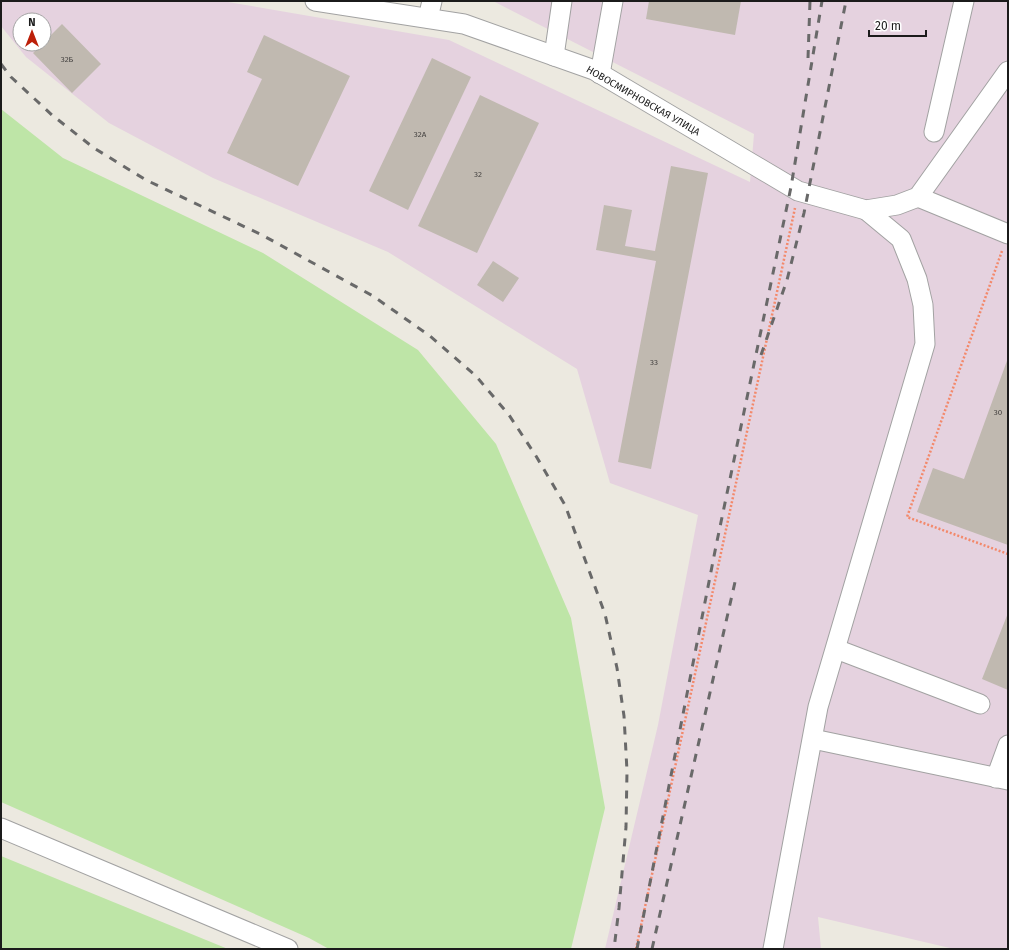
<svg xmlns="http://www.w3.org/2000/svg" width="1009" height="950" font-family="'Fira Sans',sans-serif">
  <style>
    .industrial { fill: #e5d2df; fill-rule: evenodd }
    .grass { fill: #bee5a7 }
    .building { fill: #c0b9b0 }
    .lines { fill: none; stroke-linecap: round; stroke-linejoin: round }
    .minor-casing { stroke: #a2a2a2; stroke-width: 21 }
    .path { stroke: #f3896b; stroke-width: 2.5; stroke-dasharray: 2 2; stroke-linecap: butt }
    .minor { stroke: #fff; stroke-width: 19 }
    .rail { stroke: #696969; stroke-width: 3; stroke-dasharray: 8 8; stroke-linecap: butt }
    .labels { text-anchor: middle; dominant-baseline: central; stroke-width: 3; stroke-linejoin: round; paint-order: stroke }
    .number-label { font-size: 8px; fill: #444240 }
    .street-label { font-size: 10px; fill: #1b1b1b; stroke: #fff }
  </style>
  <rect width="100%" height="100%" fill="#ece9e0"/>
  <path class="industrial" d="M 1,1 L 222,1 L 449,40 L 750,182 L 754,134 L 493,1 L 1008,1 L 1008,949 L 954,949 L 818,917 L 821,949 L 605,949 L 658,725 L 698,515 L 610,483 L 577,369 L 388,252 L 213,178 L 109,123 L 26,57 L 1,26 ZM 20,20 L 44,20 L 44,44 L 20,44 Z"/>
  <g class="grass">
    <path d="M 1,109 L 63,158 L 263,253 L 418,350 L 496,444 L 571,618 L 605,808 L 571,949 L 329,949 L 309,938 L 1,802 Z"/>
    <path d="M 1,856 L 228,949 L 1,949 Z"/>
  </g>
  <g class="building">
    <path d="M 649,1 L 741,1 L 735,35 L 646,19 Z"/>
    <path d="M 62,24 L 101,64 L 72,93 L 33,53 L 42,44 L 44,44 L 44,42 Z"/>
    <path d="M 264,35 L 350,76 L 298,186 L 227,153 L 262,79 L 247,72 Z"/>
    <path d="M 432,58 L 471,77 L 408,210 L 369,191 Z"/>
    <path d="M 480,95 L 539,123 L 477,253 L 418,226 Z"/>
    <path d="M 671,166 L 708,173 L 651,469 L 618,462 L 656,261 L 596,250 L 604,205 L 632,210 L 625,246 L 655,251 Z"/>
    <path d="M 493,261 L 519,278 L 503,302 L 477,285 Z"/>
    <path d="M 1008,358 L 1008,545 L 917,512 L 933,468 L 964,479 Z"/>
    <path d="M 1008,613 L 1008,690 L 982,679 Z"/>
  </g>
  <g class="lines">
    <g class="minor-casing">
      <g id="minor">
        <path d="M 315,1 L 464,24 L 594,70 L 798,191 L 866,210 L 897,205 L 918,197 L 1008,71"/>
        <path d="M 428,18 L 432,1"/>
        <path d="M 554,56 L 562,1"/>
        <path d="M 600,74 L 613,1"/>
        <path d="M 934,132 L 964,1"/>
        <path d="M 918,197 L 1008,234"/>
        <path d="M 836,649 L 980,704"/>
        <path d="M 813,739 L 1008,780"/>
        <path d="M 996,778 L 1008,745"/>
        <path d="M 1,828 L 288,949"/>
        <path d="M 773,949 L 818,707 L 925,344 L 923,305 L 917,279 L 901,239 L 866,210"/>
      </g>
    </g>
    <g class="path">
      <path d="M 1002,251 L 907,517 L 1008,554"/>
      <path d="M 636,949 L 795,208"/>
    </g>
    <use href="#minor" class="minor"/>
    <g class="rail">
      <path d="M 808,58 L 810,1"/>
      <path d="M 1,64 L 11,77 L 52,115 L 94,148 L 146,180 L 262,235 L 373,296 L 430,336 L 476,376 L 509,415 L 536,456 L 565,505 L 605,614 L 617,668 L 624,716 L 627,771 L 626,827 L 619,908 L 614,949"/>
      <path d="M 761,355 L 787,280 L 804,213 L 846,1"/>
      <path d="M 637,949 L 716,546 L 791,187 L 822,1"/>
      <path d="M 652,949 L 735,582"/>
    </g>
  </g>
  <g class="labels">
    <g class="number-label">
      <text x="67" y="59">32Б</text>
      <text x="420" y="134">32А</text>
      <text x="478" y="174">32</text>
      <text x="654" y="362">33</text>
      <text x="998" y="412">30</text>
    </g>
    <g class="street-label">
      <text transform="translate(643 101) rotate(30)">НОВОСМИРНОВСКАЯ УЛИЦА</text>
    </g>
  </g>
  <rect width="1009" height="950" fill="none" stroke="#1b1b1b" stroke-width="4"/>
  <g transform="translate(32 32)"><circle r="19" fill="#ffffff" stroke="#a4a4a4"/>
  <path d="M0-3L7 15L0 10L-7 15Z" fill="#bc1f09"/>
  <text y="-6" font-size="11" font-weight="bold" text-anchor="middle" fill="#1b1b1b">N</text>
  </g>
  <path d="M869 30v6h57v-6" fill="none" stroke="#1b1b1b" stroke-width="2"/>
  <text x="875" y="30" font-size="12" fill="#1b1b1b" stroke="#ffffff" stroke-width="3" paint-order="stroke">20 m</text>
</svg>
